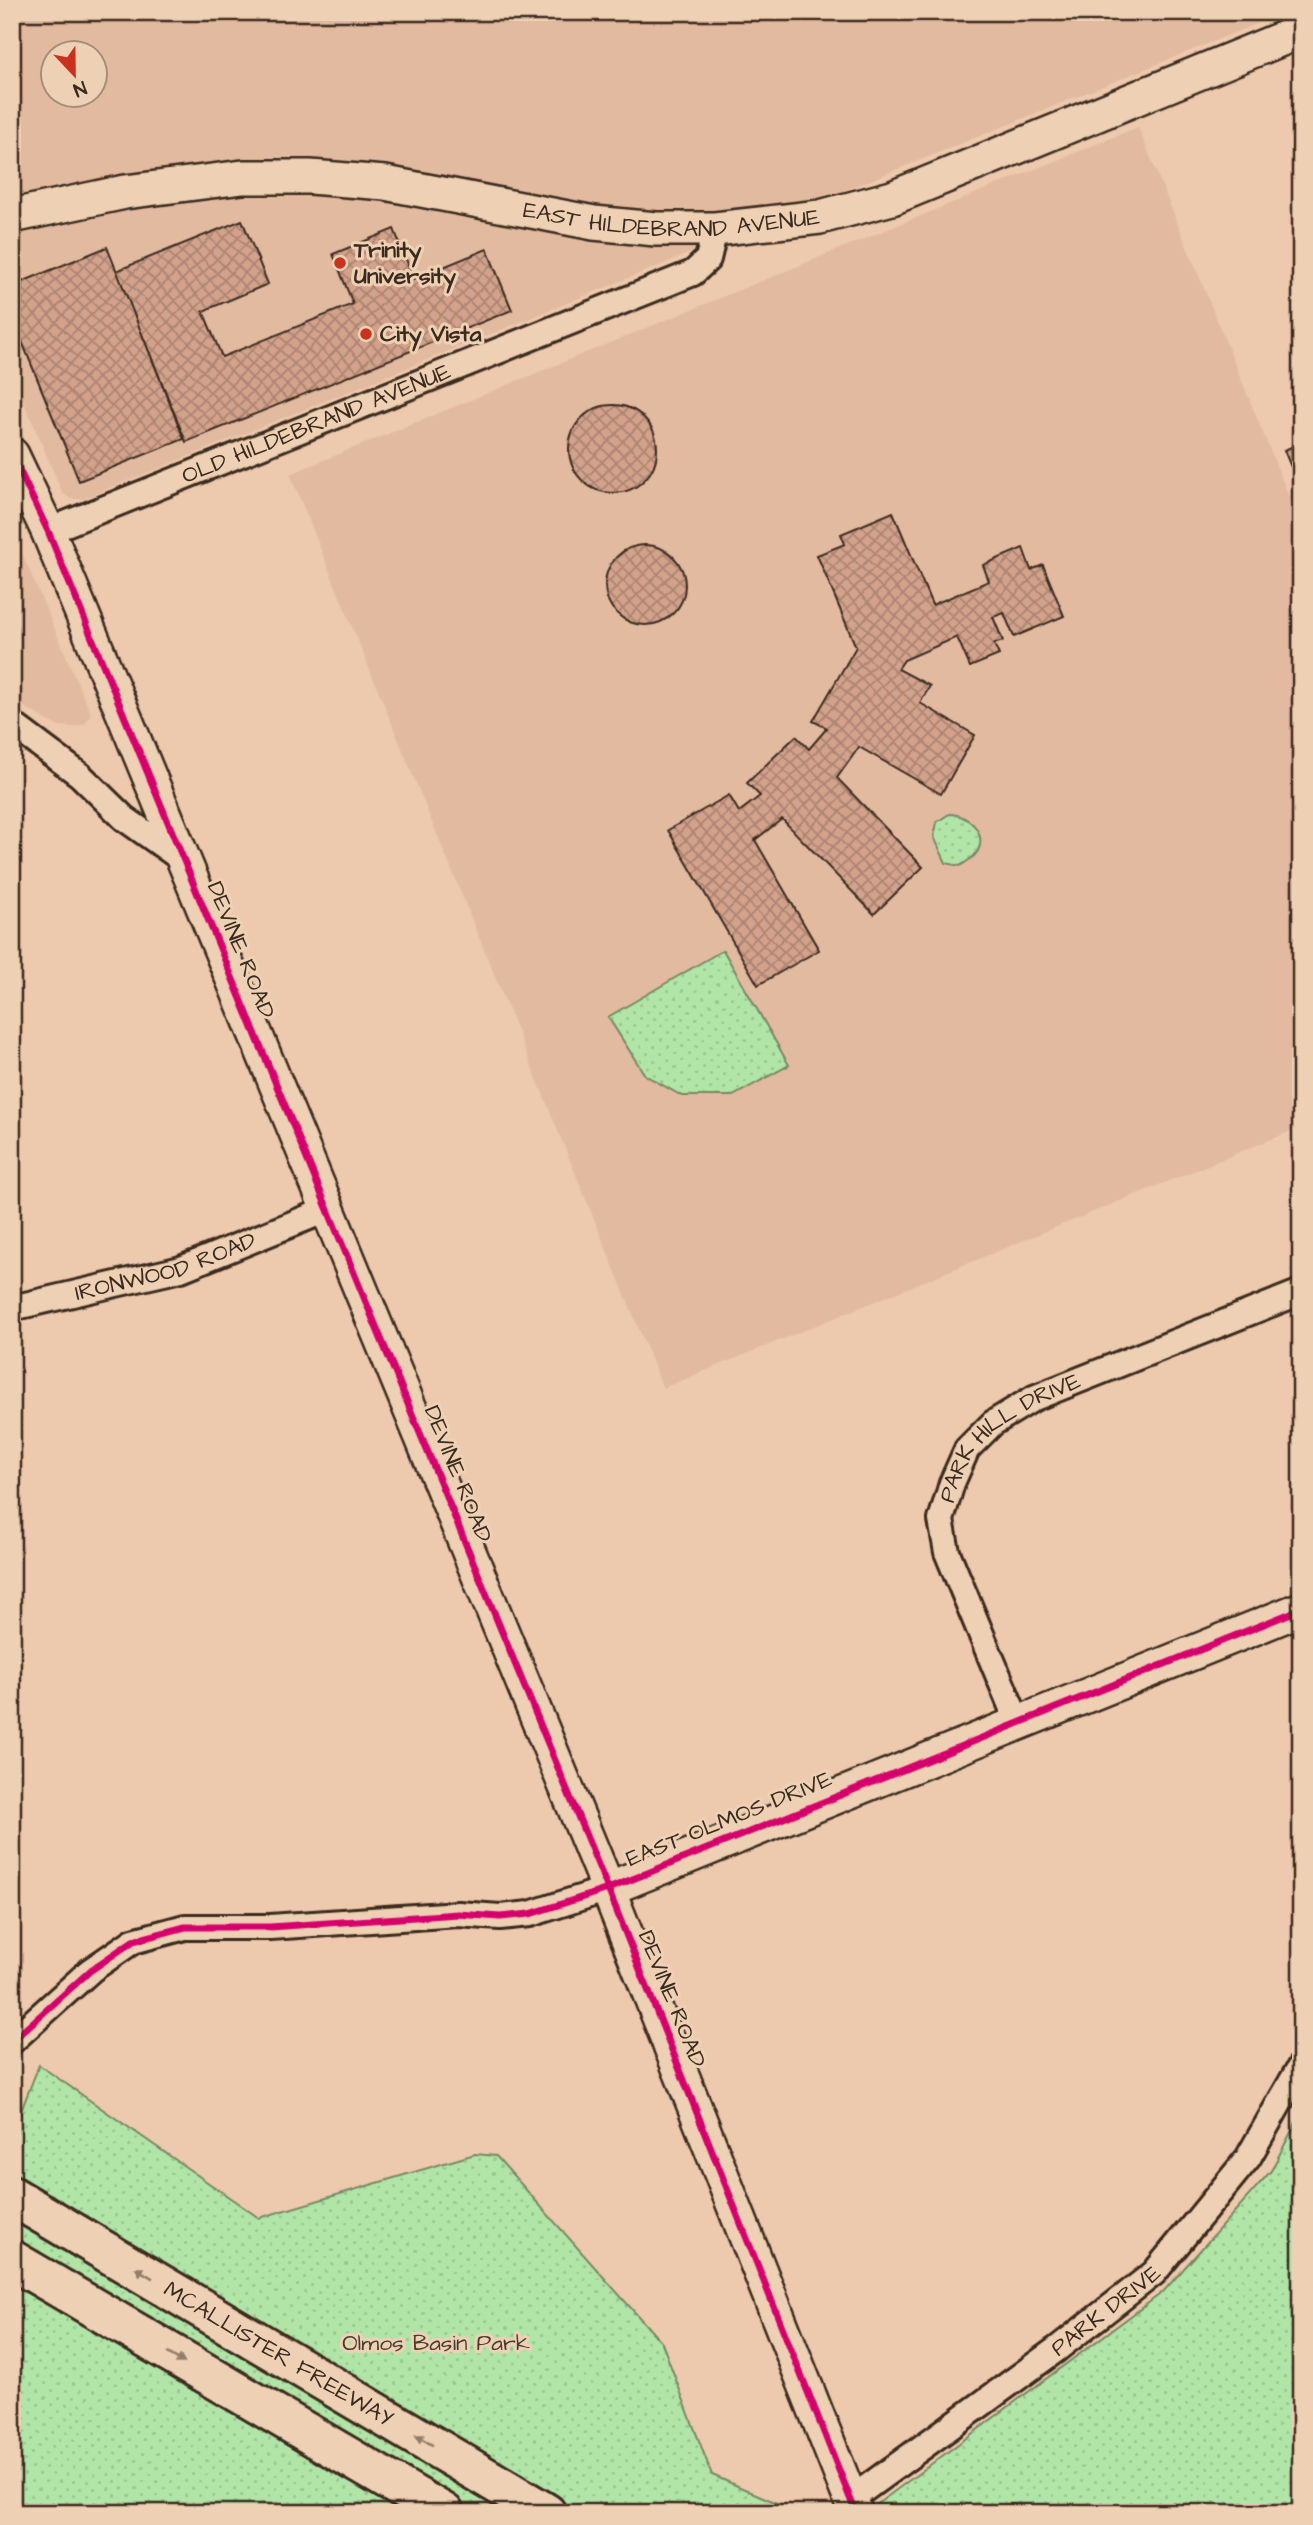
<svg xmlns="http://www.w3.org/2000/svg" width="1313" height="2525" font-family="'Architects Daughter',sans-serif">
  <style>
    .built { fill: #e2baa0; fill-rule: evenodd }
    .park { fill: url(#park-dots); stroke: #768862; stroke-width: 2 }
    .building { fill: url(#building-cross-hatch); stroke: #3b2a1e; stroke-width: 2 }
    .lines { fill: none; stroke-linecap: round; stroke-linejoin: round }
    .street-casing { stroke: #3b2a1e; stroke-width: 30 }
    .secondary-casing { stroke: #3b2a1e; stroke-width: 38 }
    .highway-casing { stroke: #3b2a1e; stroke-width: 44 }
    .street { stroke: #eed1b4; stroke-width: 24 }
    .secondary { stroke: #eed1b4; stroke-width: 33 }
    .highway { stroke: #eed1b4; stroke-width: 38 }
    .cycleway-casing { stroke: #eed1b4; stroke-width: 11 }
    .cycleway { stroke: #d6006c; stroke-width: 7 }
    .oneway { fill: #947e69 }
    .poi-dot { fill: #c8321e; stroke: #eed1b4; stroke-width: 2.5 }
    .labels { text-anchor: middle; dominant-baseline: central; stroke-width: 6; stroke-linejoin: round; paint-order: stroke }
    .street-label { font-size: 23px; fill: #3b2a1e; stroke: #eed1b4 }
    .poi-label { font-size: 23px; font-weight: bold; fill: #3b2a1e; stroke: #eed1b4; text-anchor: start }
    .park-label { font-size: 23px; fill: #473d2c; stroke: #eed1b4 }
  </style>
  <defs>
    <pattern id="park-dots" width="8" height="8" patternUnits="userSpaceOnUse" patternTransform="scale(1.75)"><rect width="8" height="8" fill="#b1e5a7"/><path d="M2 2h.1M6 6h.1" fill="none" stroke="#99c58f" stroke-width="1.8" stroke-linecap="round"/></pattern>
    <pattern id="building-cross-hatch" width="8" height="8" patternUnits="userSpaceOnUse" patternTransform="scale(1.75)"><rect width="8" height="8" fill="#d2a28b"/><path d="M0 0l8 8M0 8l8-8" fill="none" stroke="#ac8471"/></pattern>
  </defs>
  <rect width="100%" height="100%" fill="#edc9ad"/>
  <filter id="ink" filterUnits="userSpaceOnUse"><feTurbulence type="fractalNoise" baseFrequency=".0143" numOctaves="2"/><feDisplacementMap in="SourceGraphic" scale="14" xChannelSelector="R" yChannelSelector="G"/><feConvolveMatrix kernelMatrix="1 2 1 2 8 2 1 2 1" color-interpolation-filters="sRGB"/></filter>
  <g filter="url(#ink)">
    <g class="built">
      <path d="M 12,12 L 1286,12 L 83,499 L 71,499 L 63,494 L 12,374 ZM 52,52 L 94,52 L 94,94 L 52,94 Z"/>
      <path d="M 1138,127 L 1301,526 L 1301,1127 L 663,1388 L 290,474 Z"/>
      <path d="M 12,530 L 91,714 L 85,724 L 74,727 L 57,726 L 12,700 Z"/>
    </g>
    <g class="park">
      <path d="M 949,814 C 971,814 991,838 974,856 C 970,860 964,863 960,866 L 946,863 L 934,837 L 937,822 Z"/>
      <path d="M 723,950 L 789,1065 L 733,1096 L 682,1096 L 645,1075 L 608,1017 Z"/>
      <path d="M 39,2065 L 259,2218 L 475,2154 L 496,2156 L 662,2343 L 712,2475 L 800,2513 L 12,2513 L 12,2134 Z"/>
      <path d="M 1301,2113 L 1301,2513 L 861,2513 L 872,2508 L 1163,2292 L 1271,2171 Z"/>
    </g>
    <g class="building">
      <path d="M 242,220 L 268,284 L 203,311 L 222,357 L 353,304 L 333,254 L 394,229 L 414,279 L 487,249 L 512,310 L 186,442 L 116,271 Z"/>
      <path d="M 107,247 L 184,439 L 79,481 L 12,317 L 12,286 Z"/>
      <circle cx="613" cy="449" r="44"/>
      <path d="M 1301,443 L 1301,483 L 1298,484 L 1284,450 Z"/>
      <path d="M 893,512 L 932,605 L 989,581 L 983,565 L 1023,548 L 1031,570 L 1043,565 L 1064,616 L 1014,637 L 1004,613 L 993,617 L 1003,641 L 994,644 L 999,655 L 970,667 L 957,637 L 904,660 L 898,669 L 930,686 L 920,703 L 975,735 L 941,794 L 859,747 L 837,778 L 923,867 L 874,914 L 782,819 L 755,840 L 819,950 L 758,985 L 668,830 L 729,795 L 739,812 L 760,796 L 747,783 L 796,736 L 809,749 L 827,728 L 813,721 L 856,647 L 817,555 L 845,544 L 841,534 Z"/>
      <circle cx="645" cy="585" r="40"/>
    </g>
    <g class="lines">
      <g class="street-casing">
        <g id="street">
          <path id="s1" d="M 48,531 L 693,273 L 708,259 L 715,229"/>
          <path d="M 12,724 L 80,775 L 124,818 L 183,860"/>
          <path id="s2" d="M 12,1308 L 181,1269 L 314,1215"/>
          <path id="s3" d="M 1018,1723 L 947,1552 L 941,1520 L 952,1483 L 967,1449 L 993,1423 L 1034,1398 L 1301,1292"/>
          <path d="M 12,2041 L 91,1970 L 133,1941 L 185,1927 L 270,1927 L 458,1914 L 500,1917 L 530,1914 L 608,1889"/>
          <path id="s4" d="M 851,2499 L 1057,2349 L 1154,2273 L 1248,2158 L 1301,2065"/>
        </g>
      </g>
      <g class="secondary-casing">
        <g id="secondary">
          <path id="s5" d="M 12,216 L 125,192 L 243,177 L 310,177 L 385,183 L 594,223 L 656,229 L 715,229 L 820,217 L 892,198 L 1301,31"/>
          <path d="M 12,455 L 48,531 L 608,1889 L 856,2513"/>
          <path d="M 608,1889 L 1301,1609"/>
        </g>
      </g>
      <g class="highway-casing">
        <g id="highway">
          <path id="s6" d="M 12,2196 L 546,2513"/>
          <path d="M 12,2260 L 444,2513"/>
        </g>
      </g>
      <use href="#street" class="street"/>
      <use href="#secondary" class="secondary"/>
      <use href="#highway" class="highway"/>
      <g class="cycleway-casing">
        <g id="cycleway">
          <path d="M 12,455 L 48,531 L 608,1889 L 856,2513"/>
          <path d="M 12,2041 L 91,1970 L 133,1941 L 185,1927 L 270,1927 L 458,1914 L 500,1917 L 530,1914 L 608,1889 L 1301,1609"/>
        </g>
      </g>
      <use href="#cycleway" class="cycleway"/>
    </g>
    <defs><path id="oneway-solid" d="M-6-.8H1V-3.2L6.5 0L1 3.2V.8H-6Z" transform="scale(1.75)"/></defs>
    <g class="oneway">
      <use href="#oneway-solid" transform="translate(144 2273) rotate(-149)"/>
      <use href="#oneway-solid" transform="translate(176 2358) rotate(31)"/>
      <use href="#oneway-solid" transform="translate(424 2440) rotate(-149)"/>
    </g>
  </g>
  <g class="poi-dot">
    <circle cx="340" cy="263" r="7"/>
    <circle cx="366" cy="334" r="7"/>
  </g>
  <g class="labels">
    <g class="street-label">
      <text stroke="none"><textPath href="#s5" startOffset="667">EAST HILDEBRAND AVENUE</textPath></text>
      <text stroke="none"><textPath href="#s1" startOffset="289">OLD HILDEBRAND AVENUE</textPath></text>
      <text transform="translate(241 950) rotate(68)">DEVINE ROAD</text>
      <text stroke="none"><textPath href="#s2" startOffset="159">IRONWOOD ROAD</textPath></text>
      <text stroke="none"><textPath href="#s3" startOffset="332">PARK HILL DRIVE</textPath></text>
      <text transform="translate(458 1474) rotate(68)">DEVINE ROAD</text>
      <text transform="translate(729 1819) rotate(-22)">EAST OLMOS DRIVE</text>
      <text transform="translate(672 1999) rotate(68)">DEVINE ROAD</text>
      <text stroke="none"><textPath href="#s4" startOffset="317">PARK DRIVE</textPath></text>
      <text stroke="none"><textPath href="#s6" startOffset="310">MCALLISTER FREEWAY</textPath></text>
    </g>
    <g class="poi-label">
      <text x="354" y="250">Trinity<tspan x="354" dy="26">University</tspan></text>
      <text x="380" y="334">City Vista</text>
    </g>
    <g class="park-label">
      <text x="436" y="2343">Olmos Basin Park</text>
    </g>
  </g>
  <rect width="1313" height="2525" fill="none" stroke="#eed1b4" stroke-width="42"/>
  <rect x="21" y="21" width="1271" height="2483" fill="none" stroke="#3b2a1e" stroke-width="2.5" filter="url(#ink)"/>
  <g transform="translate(74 74) rotate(158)"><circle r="33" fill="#eed1b4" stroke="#a68e78" stroke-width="2"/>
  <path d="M0-5L12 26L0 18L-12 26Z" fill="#c8321e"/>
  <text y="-10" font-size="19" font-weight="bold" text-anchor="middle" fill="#3b2a1e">N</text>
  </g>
</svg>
